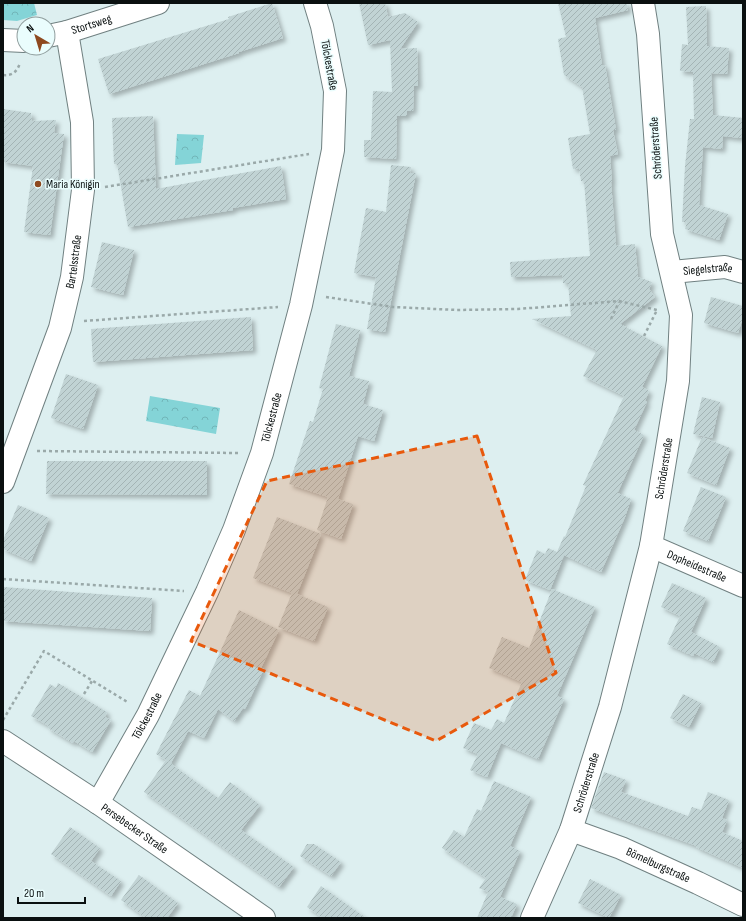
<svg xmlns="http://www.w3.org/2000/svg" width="746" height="921" font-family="'Sofia Sans Condensed',sans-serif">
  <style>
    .park { fill: url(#park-crowns) }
    .building { fill: url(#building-hatch); filter: url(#shadow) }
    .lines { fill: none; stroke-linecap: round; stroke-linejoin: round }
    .minor-casing { stroke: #708081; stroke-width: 24 }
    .path { stroke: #9aa9a9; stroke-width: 2.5; stroke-dasharray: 3 3; stroke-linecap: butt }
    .minor { stroke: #fff; stroke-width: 22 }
    .marked { fill: #e8590c; fill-opacity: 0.2; stroke: #e8590c; stroke-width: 3; stroke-dasharray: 8 5; stroke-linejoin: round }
    .poi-dot { fill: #8e491f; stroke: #eafdfd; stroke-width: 1.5 }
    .labels { text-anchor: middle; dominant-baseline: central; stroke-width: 3; stroke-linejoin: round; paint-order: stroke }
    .street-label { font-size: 12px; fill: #0a1010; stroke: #eafdfd }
    .poi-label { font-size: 12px; fill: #0a1010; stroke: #eafdfd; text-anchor: start }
  </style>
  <defs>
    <pattern id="park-crowns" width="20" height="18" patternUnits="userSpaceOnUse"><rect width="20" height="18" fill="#84d4d7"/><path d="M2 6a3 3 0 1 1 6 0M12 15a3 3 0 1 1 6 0" fill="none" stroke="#71b5b8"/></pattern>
    <pattern id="building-hatch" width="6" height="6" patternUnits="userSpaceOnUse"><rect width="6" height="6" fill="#c1d3d4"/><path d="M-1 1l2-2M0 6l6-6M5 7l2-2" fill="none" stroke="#a4b4b5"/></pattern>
    <filter id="shadow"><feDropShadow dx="3.5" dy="3.5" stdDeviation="2" flood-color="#0004"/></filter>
  </defs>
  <rect width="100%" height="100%" fill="#ddeff0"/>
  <g class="park">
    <path d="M 3,3 L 34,3 L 37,15 L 17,21 L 3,20 Z"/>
    <path d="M 177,134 L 204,135 L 201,163 L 175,165 Z"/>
    <path d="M 150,396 L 220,408 L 216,434 L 146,421 Z"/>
  </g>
  <g class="building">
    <path d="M 272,3 L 283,38 L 239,52 L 239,53 L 109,94 L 98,59 L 229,19 L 228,17 Z"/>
    <path d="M 359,3 L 385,3 L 388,17 L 405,13 L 418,22 L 400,49 L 417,48 L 418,86 L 414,86 L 413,111 L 407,111 L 407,116 L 397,116 L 396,159 L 364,157 L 364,140 L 371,140 L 373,91 L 392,92 L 390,40 L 368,45 Z"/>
    <path d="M 558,3 L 627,3 L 628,10 L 595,18 L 602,65 L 605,65 L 616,130 L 613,130 L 618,154 L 610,156 L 612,182 L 611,182 L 616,246 L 635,244 L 638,277 L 652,282 L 649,289 L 655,297 L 620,324 L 662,346 L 642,387 L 649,391 L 645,401 L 647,402 L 634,430 L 644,435 L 617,494 L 618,493 L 631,499 L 625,517 L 601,572 L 564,555 L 550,590 L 525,580 L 537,550 L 545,554 L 548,548 L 557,552 L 564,536 L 565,537 L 586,486 L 583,485 L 624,396 L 583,376 L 597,350 L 532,319 L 571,316 L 568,283 L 563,283 L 562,275 L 511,277 L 510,262 L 590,256 L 584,181 L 581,181 L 579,168 L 573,169 L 568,138 L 590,134 L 582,87 L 564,75 L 558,39 L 566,37 Z"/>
    <path d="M 706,6 L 707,46 L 729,48 L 727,74 L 711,73 L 713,115 L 743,118 L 741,138 L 723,136 L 722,149 L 703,147 L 699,205 L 728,214 L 719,240 L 685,229 L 687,222 L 682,222 L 685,166 L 690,119 L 694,119 L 693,72 L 680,71 L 682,44 L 688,45 L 686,7 Z"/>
    <path d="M 3,109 L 31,113 L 32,121 L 56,120 L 54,133 L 64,134 L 50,235 L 24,232 L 33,166 L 3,162 Z"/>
    <path d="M 153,116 L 156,189 L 281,166 L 286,199 L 233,208 L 233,210 L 128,227 L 117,164 L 114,164 L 112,118 Z"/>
    <path d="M 391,165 L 411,167 L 410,173 L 416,173 L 385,332 L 367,329 L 376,277 L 354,273 L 366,208 L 386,212 Z"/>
    <path d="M 102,242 L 134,250 L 123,295 L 91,287 Z"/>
    <path d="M 711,297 L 743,306 L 743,317 L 738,333 L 704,323 Z"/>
    <path d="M 251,317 L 253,350 L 93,362 L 91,329 Z"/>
    <path d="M 336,324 L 360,330 L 349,376 L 369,381 L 363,404 L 383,410 L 374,441 L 358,436 L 338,499 L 353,504 L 341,539 L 317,530 L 328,497 L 289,484 L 310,421 L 313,422 L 323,389 L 319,388 Z"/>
    <path d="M 66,374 L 98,385 L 83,429 L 51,418 Z"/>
    <path d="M 702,397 L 720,402 L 712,438 L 693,434 Z"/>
    <path d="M 702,437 L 730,448 L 716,485 L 687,473 Z"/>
    <path d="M 47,461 L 207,461 L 207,495 L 46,494 Z"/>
    <path d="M 701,487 L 726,497 L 708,541 L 683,531 Z"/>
    <path d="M 18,505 L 49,518 L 31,561 L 3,549 L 3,540 Z"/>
    <path d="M 277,517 L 321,534 L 297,594 L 328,607 L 314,641 L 278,627 L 292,593 L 253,578 Z"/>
    <path d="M 672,583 L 706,598 L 691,632 L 720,647 L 713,662 L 694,653 L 693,656 L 667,644 L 680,616 L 661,607 Z"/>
    <path d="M 3,587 L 152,598 L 150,631 L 3,621 Z"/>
    <path d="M 552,589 L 595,607 L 557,696 L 564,699 L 538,759 L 501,743 L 487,777 L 470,770 L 478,754 L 463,748 L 474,723 L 491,730 L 497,719 L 504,723 L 522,682 L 489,668 L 502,637 L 529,648 Z"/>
    <path d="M 239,610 L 279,630 L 261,668 L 264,669 L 245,709 L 243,708 L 234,721 L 218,709 L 204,738 L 188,731 L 171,763 L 156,754 L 189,690 L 200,696 Z"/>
    <path d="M 58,683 L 107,712 L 105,717 L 111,720 L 92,752 L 74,741 L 73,743 L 48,728 L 49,726 L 31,716 L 50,684 L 56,688 Z"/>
    <path d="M 683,694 L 701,703 L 689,727 L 670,718 Z"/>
    <path d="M 166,760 L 218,798 L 230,782 L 260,805 L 241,830 L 294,867 L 279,887 L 144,792 Z"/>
    <path d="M 604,772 L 626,780 L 621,792 L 688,816 L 692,807 L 701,810 L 708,792 L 729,800 L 722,818 L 727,820 L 722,832 L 743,841 L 743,868 L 707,852 L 696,847 L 697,846 L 591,808 Z"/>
    <path d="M 494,781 L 531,797 L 510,846 L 520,851 L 500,897 L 517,904 L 511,918 L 477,918 L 488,892 L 479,888 L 486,878 L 442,848 L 454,830 L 464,837 L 477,809 L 481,811 Z"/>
    <path d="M 70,827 L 100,848 L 91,861 L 121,881 L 111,896 L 51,854 Z"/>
    <path d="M 307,844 L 314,844 L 341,862 L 331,876 L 300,856 Z"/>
    <path d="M 139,875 L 178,903 L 167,918 L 146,918 L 121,900 Z"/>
    <path d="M 590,879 L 621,895 L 609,918 L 578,903 Z"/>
    <path d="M 321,886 L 366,918 L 323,918 L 307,907 Z"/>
  </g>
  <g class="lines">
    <g class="minor-casing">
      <g id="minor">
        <path id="s1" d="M 48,36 L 67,32 L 158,3"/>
        <path d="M 3,40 L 24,41"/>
        <path id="s2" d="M 672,272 L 725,267 L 743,272"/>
        <path id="s3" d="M 3,482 L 60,328 L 72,277 L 83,190 L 82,122 L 67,32"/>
        <path id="s4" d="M 651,546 L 743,586"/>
        <path id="s5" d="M 3,741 L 98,803 L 264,918"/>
        <path id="s6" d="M 98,803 L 148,715 L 207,592 L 234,530 L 262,453 L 301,305 L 333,150 L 335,91 L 322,26 L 315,3"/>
        <path id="s7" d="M 571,830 L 621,848 L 698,883 L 743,905"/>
        <path id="s8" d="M 532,918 L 571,830 L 610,707 L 651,546 L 678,381 L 681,315 L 662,234 L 648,34 L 643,3"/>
      </g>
    </g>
    <g class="path">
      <path d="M 3,75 C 12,76 17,72 20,63"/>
      <path d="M 105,187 L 309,154"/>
      <path d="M 326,297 L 393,307 L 457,310 L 518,309 L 619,301 L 657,310"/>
      <path d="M 611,319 L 619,302"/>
      <path d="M 84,321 L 278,307"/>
      <path d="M 644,336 L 657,310"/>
      <path d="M 37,451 L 238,453"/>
      <path d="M 3,579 L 184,591"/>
      <path d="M 84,694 L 92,681"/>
      <path d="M 3,720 L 44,651 L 129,703"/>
    </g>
    <use href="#minor" class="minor"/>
  </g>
  <path class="marked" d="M 477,436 L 556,673 L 436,741 L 191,641 L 267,481 Z"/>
  <circle class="poi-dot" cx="38" cy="184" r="4"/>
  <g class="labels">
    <g class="street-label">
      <text stroke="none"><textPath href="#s1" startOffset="45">Stortsweg</textPath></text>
      <text transform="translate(329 65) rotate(80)">Tölckestraße</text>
      <text transform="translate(656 148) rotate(-94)">Schröderstraße</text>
      <text stroke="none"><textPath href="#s3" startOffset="232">Bartelsstraße</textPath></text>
      <text stroke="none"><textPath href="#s2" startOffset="36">Siegelstraße</textPath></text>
      <text stroke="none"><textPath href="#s6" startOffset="424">Tölckestraße</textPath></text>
      <text stroke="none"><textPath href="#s8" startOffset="470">Schröderstraße</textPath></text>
      <text stroke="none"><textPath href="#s4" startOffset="50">Dopheidestraße</textPath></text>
      <text stroke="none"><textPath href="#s6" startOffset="100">Tölckestraße</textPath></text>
      <text stroke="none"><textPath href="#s8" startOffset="146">Schröderstraße</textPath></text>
      <text stroke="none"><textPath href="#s5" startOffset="158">Persebecker Straße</textPath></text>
      <text stroke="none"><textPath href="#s7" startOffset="94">Bömelburgstraße</textPath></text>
    </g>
    <g class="poi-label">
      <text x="46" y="184">Maria Königin</text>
    </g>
  </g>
  <rect width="746" height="921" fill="none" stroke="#0a1010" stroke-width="8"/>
  <g transform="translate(36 36) rotate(322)"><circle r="19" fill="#eafdfd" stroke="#909e9e"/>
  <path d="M0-3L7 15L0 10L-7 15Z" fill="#8e491f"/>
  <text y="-6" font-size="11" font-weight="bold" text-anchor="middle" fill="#0a1010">N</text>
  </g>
  <path d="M18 897v6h67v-6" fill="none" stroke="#0a1010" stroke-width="2"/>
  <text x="24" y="897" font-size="12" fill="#0a1010" stroke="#eafdfd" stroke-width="3" paint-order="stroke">20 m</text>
</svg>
